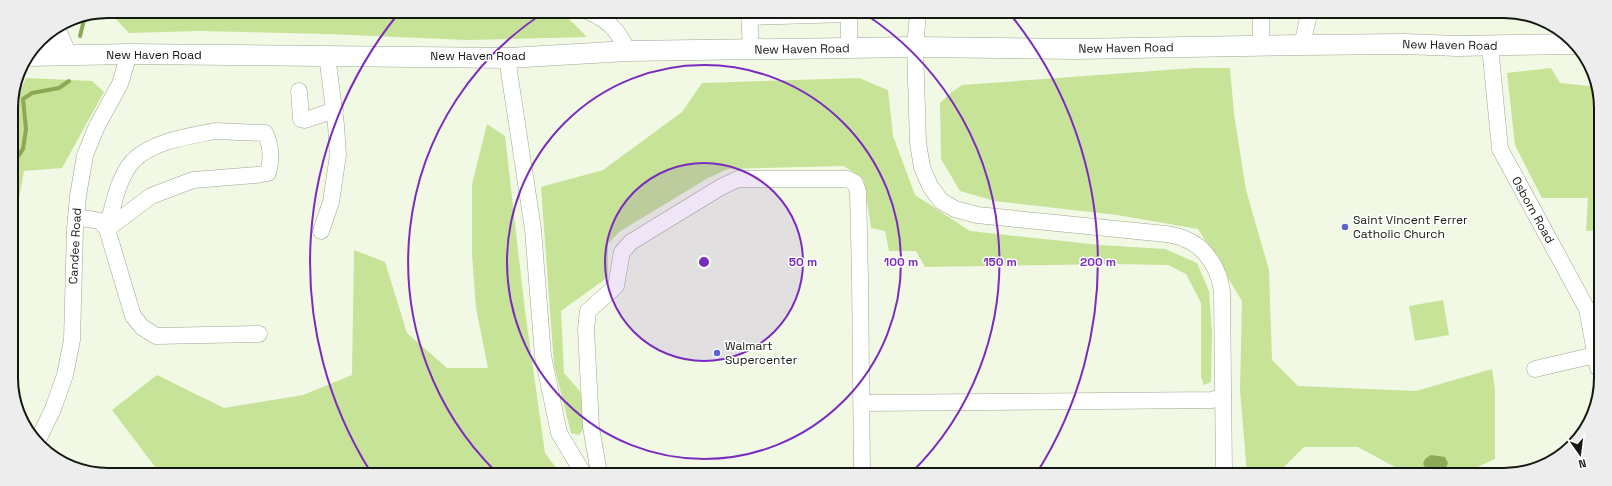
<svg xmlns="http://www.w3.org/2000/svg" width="1612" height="486" font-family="'Space Grotesk',sans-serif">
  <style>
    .green { fill: #c7e398 }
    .water { fill: #8caa55 }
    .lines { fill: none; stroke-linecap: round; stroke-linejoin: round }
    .stream { stroke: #8caa55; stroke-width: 4 }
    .minor-casing { stroke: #9ea693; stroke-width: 17 }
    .major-casing { stroke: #9ea693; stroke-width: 21 }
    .minor { stroke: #fff; stroke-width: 16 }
    .major { stroke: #fff; stroke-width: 20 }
    .ring { fill: none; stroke: #7b2cbf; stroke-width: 2 }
    .poi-dot { fill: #5861d9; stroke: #fff; stroke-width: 1.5 }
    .labels { text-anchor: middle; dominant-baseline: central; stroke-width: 3; stroke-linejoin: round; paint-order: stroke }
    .street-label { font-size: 12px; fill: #151811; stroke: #fff }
    .poi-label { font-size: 12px; fill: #151811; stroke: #fff; text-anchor: start }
    .rim { fill: none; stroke: #151811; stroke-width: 2 }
    .centre { fill: #7b2cbf; stroke: #fff; stroke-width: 2 }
    .ring-label { font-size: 12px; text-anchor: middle; font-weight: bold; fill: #7b2cbf; stroke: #fff; stroke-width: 3; stroke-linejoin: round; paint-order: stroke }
  </style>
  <rect width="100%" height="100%" fill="#f1f9e5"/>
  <g class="green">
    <path d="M 108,11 L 545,12 L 567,17 L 587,37 L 468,40 L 327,34 L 198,31 L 129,33 Z"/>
    <path d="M 1194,68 L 1230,68 L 1234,114 L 1246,190 L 1269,270 L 1272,360 L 1298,386 L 1416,391 L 1492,369 L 1495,389 L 1495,459 L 1460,475 L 1419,475 L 1402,471 L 1358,447 L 1304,447 L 1281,470 L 1280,474 L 1247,474 L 1240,390 L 1242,301 L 1198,229 L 1117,215 L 995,201 L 960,191 L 941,159 L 940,103 L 952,92 L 962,85 Z"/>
    <path d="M 1551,68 L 1560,83 L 1598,87 L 1599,89 L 1599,230 L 1586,231 L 1588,198 L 1542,198 L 1515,145 L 1507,73 Z"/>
    <path d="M 26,78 L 92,81 L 104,92 L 62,168 L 24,171 L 15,220 L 12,221 L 11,119 L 14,106 Z"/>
    <path d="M 859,78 L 888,90 L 893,136 L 915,195 L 970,231 L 1100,245 L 1165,249 L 1197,263 L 1209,291 L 1212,332 L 1211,382 L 1204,385 L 1201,377 L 1201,303 L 1186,274 L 1168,265 L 1115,264 L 925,267 L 916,251 L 889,251 L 885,231 L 871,228 L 864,180 L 844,166 L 728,169 L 708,178 L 619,232 L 608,244 L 608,277 L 561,311 L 564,373 L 579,390 L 586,404 L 586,426 L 579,435 L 571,433 L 554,365 L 541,187 L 603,170 L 682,112 L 702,83 Z"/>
    <path d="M 487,124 L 505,136 L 525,311 L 545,453 L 560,473 L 159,472 L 112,410 L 157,375 L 224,408 L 303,395 L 352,375 L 354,250 L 385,262 L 407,333 L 447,368 L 488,368 L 476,308 L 472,255 L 472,184 Z"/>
    <path d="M 1443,300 L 1449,335 L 1415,341 L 1409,306 Z"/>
  </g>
  <path class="water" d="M 1431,455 L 1445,457 L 1448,463 L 1445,470 L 1439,472 L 1427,470 L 1423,464 L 1425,459 Z"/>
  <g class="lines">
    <g class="stream">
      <path d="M 80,36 L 84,20 L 94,14"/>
      <path d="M 12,165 L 23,149 L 26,129 L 23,99 L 32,93 L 59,88 L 69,81"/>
    </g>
    <g class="minor-casing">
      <g id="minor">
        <path d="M 589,12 C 610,21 618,31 628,51"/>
        <path d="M 749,12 L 751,50"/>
        <path d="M 849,13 L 849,48"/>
        <path d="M 918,13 L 915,47 L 918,143 L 922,167 L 930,186 L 941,201 L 955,209 L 977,215 L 1166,234 C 1172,235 1179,236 1185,239 C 1206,247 1219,269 1222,291 L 1224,474"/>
        <path d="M 1261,14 L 1261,45"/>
        <path d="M 749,17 L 849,14"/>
        <path d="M 57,28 L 69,55"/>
        <path d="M 1302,45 L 1309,14"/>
        <path d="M 1490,46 L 1500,149 L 1587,309 L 1598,368"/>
        <path d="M 46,56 L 54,29"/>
        <path d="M 507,58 L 533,229 L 543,356 L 559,433 L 583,473"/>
        <path d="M 299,91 L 301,119 L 305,120 L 335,110"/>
        <path d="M 215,131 L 265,133 C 271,145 272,160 268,173 L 257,175 L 193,180 L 151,196 L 107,229 C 113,207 117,179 133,161 C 152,141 190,136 215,131 Z"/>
        <path d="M 76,217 L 100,221 L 107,229 L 133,316 L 142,327 L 156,336 L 259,334"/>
        <path d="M 321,231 L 331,202 L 338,155 L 336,125 L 327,56"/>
        <path d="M 1535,369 L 1595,355"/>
        <path d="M 862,403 L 1212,400 L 1223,396"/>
        <path d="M 37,442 L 53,409 L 65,375 L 72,340 L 75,229 L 78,196 L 85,155 L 97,126 L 120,84 L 129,54"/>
        <path d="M 599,473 L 591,427 L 586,329 L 588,311 L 616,286 L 622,252 L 631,242 L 721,187 L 738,179 L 847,179 L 855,183 L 858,191 L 860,277 L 862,473"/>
      </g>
    </g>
    <g class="major-casing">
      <path id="major" d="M 28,56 L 129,54 L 507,58 L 628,51 L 915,47 L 1075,49 L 1302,45 L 1405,44 L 1457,46 L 1575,44"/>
    </g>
    <use href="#minor" class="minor"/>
    <use href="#major" class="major"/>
  </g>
  <circle cx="704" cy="262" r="99" fill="#7b2cbf" fill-opacity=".12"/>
  <g class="ring">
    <circle cx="704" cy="262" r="99"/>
    <circle cx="704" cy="262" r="197"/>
    <path d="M495 471A296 296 0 0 1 545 12M865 14A296 296 0 0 1 911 473"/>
    <path d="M370 471A394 394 0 0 1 398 14M1010 14A394 394 0 0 1 1036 474"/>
  </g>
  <g class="poi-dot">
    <circle cx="1345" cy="227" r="4"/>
    <circle cx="717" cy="353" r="4"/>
  </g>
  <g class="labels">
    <g class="street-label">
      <text transform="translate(1450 45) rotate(1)">New Haven Road</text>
      <text transform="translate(1126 48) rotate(-1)">New Haven Road</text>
      <text transform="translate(802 49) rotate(-1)">New Haven Road</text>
      <text x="154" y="55">New Haven Road</text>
      <text x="478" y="56">New Haven Road</text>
      <text transform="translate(1533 210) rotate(61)">Osborn Road</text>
      <text transform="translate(75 246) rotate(-87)">Candee Road</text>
    </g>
    <g class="poi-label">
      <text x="1353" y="220">Saint Vincent Ferrer<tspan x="1353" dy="14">Catholic Church</tspan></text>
      <text x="725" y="346">Walmart<tspan x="725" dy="14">Supercenter</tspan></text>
    </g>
  </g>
  <path d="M0 0H1612V486H0ZM108 18H1504A90 90 0 0 1 1594 108V378A90 90 0 0 1 1504 468H108A90 90 0 0 1 18 378V108A90 90 0 0 1 108 18Z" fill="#ecedec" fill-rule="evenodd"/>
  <path class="rim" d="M108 18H1504A90 90 0 0 1 1594 108V378A90 90 0 0 1 1504 468H108A90 90 0 0 1 18 378V108A90 90 0 0 1 108 18Z"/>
  <circle cx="704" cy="262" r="6" class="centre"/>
  <g class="ring-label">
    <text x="803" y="266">50 m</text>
    <text x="901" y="266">100 m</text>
    <text x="1000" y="266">150 m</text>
    <text x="1098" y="266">200 m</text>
  </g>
  <g transform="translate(1580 454) rotate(166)" stroke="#ffffff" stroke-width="3" paint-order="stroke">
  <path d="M0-3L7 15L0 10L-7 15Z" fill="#151811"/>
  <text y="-6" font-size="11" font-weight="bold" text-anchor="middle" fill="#151811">N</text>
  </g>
</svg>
